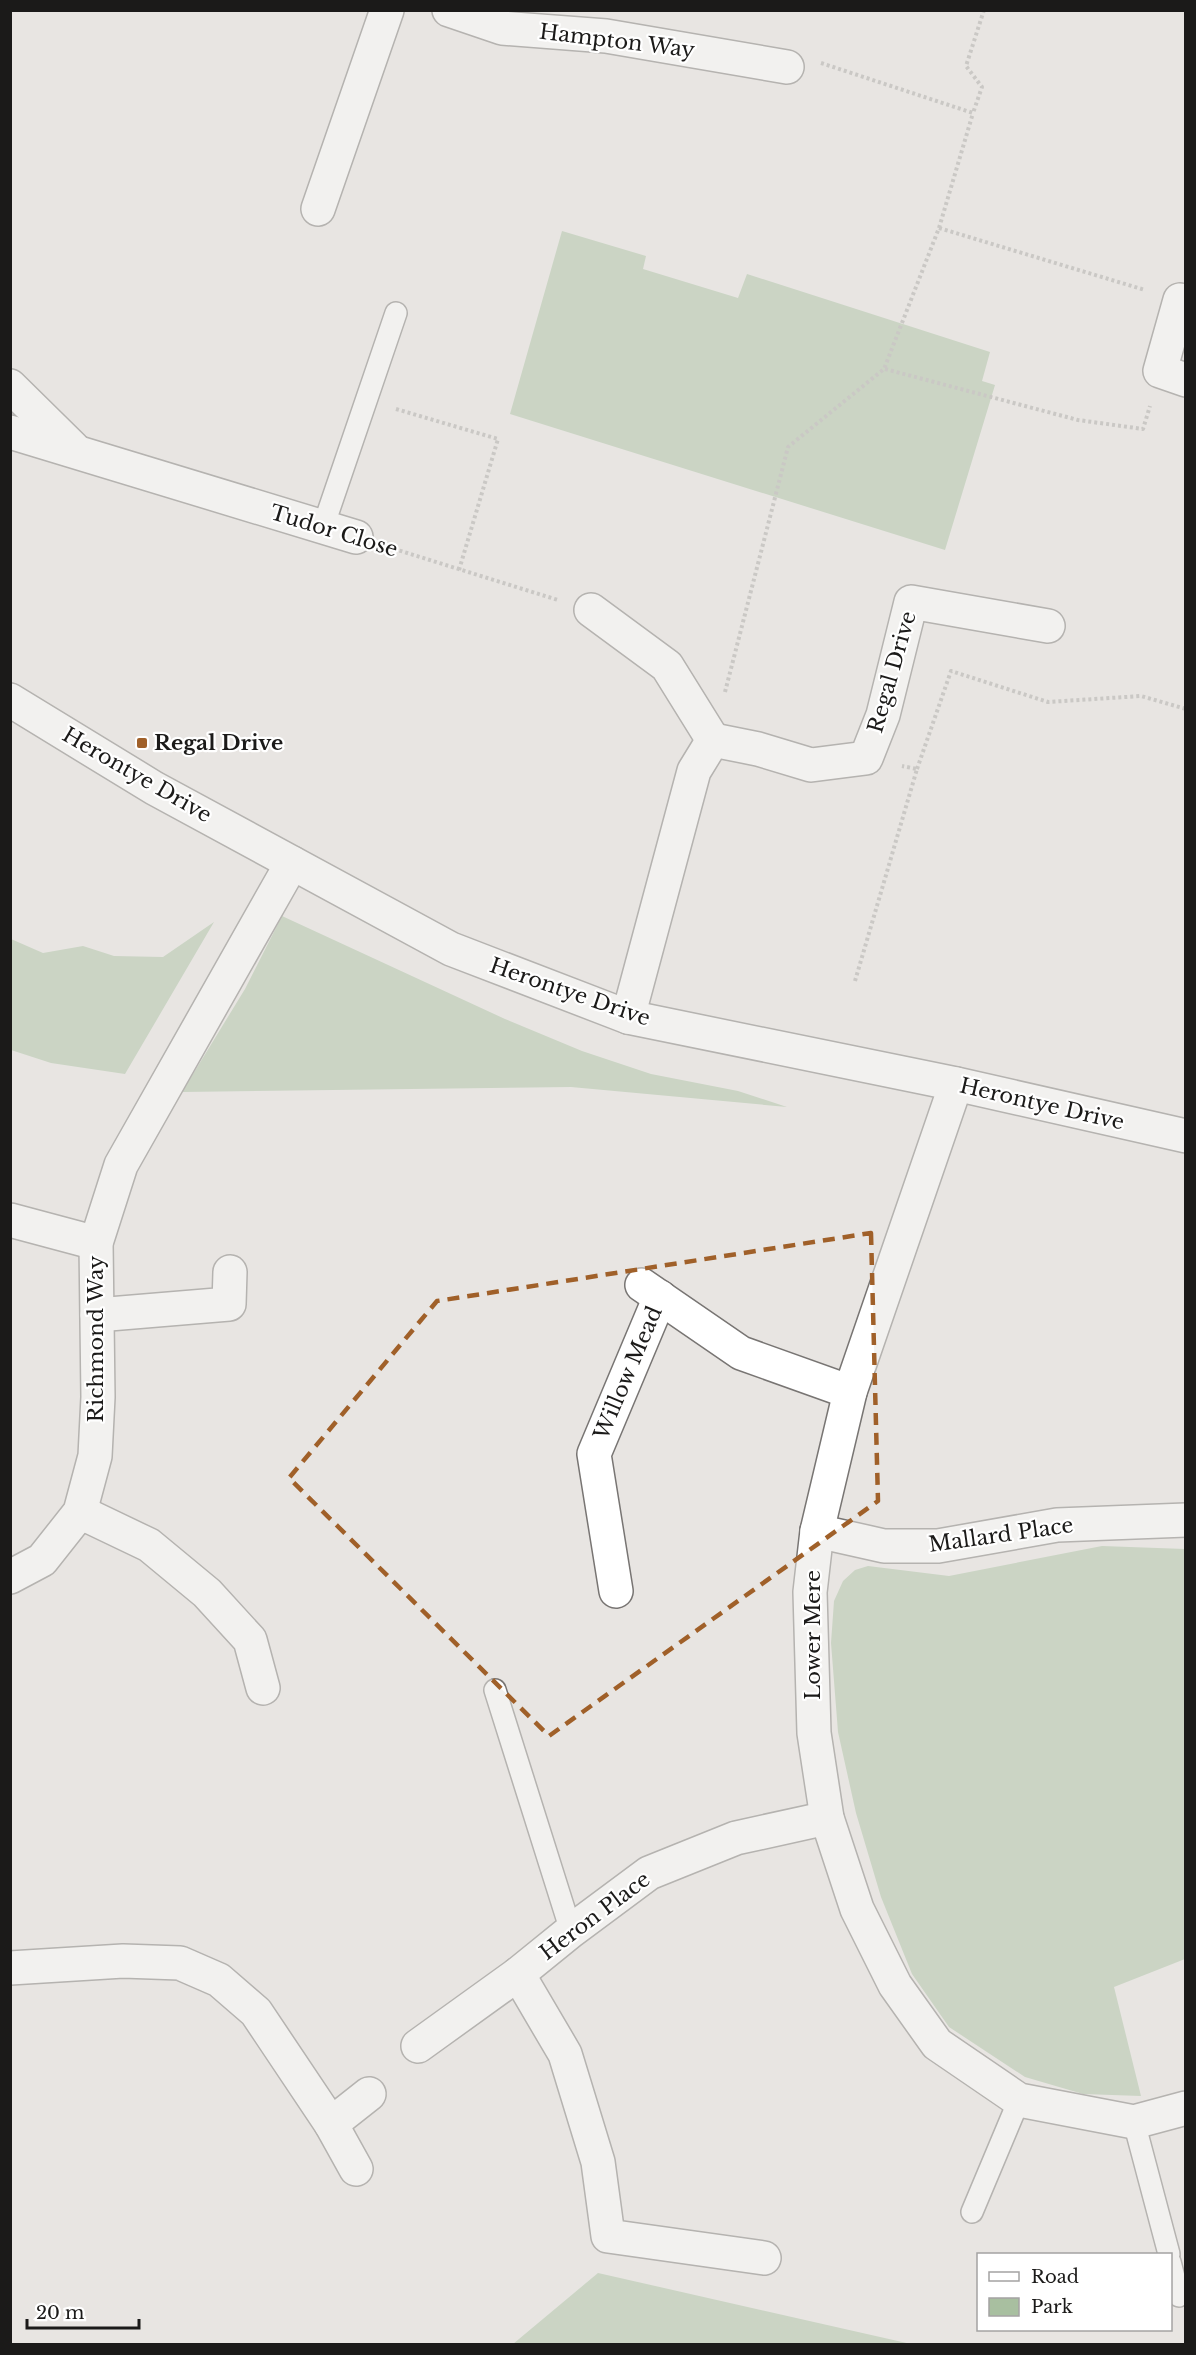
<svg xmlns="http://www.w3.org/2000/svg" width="1196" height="2355" font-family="'Libre Baskerville',serif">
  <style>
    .green { fill: #a8bfa0 }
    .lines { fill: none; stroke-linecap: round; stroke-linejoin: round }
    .service-casing { stroke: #787573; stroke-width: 24 }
    .minor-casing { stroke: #787573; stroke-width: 36 }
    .path { stroke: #a7a4a2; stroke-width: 4; stroke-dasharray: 3 3; stroke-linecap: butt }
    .service { stroke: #fff; stroke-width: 21 }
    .minor { stroke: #fff; stroke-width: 33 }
    .marked { fill: none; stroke: #a06029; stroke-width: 4.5; stroke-dasharray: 12 8; stroke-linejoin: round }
    .poi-dot { fill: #a06029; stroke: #fff; stroke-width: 2 }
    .labels { text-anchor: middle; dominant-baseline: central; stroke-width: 4.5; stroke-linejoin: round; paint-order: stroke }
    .street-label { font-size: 21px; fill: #1b1a19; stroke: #fff }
    .poi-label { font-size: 21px; font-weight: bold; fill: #1b1a19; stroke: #fff; text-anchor: start }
  </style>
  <rect width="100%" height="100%" fill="#e8e5e2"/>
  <g class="green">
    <path d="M 562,231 L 646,256 L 643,269 L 738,298 L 747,274 L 990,352 L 982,381 L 995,385 L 945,550 L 510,414 Z"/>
    <path d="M 282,916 L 505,1019 L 582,1051 L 651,1074 L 738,1091 L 787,1107 L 571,1087 L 182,1092 L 245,989 Z"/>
    <path d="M 214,922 L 125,1074 L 51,1063 L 11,1050 L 11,939 L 43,953 L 83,946 L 114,956 L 163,957 Z"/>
    <path d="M 1102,1546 L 1185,1549 L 1185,1959 L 1114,1987 L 1141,2096 L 1083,2094 L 1025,2077 L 949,2027 L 912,1974 L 881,1897 L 856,1813 L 838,1732 L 831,1643 L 834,1601 L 843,1581 L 855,1570 L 868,1566 L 949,1576 Z"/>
    <path d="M 598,2273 L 911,2344 L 513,2344 Z"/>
  </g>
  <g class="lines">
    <g class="service-casing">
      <g id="service">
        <path d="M 323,527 L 396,313"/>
        <path d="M 495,1690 L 571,1931"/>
        <path d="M 1134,2122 L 1169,2254"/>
        <path d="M 972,2212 L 1019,2100"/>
        <path d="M 1170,2262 L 1179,2296"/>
      </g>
    </g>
    <g class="minor-casing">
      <g id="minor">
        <path d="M 449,10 L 502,28 L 606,36 L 787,67"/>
        <path d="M 318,209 L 387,10"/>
        <path d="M 1180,300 L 1160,371 L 1186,380"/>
        <path d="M 10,386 L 73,448"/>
        <path d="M 10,432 L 356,537"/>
        <path d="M 591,610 L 667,666 L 713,740"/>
        <path d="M 10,700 L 154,788 L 451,949 L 628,1017 L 956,1084 L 1186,1136"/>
        <path d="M 628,1017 L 694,771 L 713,740 L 758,749 L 811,765 L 866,758 L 883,715 L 911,602 L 1048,626"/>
        <path d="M 956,1084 L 850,1392 L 817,1531 L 810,1592 L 814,1733 L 827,1818 L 857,1909 L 895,1985 L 937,2044 L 1019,2100 L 1134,2122 L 1186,2108"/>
        <path d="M 10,1220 L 96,1243"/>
        <path d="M 642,1285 L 741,1353 L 850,1392"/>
        <path d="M 97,1315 L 229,1304 L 230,1272"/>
        <path d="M 80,1512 L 149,1545 L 207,1593 L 250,1640 L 263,1688"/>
        <path d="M 817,1531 L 884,1546 L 938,1546 L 1057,1525 L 1186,1520"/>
        <path d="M 10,1577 L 42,1560 L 80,1512 L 95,1456 L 98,1397 L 96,1243 L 121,1165 L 292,863"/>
        <path d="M 616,1591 L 594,1454 L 660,1297"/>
        <path d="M 10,1968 L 123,1961 L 180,1963 L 219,1980 L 256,2012 L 331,2124 L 356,2169"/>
        <path d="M 518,1974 L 565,2054 L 598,2162 L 608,2236 L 764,2258"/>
        <path d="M 418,2046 L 518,1974 L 571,1931 L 649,1873 L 736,1838 L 827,1818"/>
        <path d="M 331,2124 L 369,2094"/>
      </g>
    </g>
    <g class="path">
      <path d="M 821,63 L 973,113 L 982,87 L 966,66 L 984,10"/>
      <path d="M 939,228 L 1145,290"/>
      <path d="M 885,369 L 1078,420 L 1143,429 L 1150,406"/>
      <path d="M 396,409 L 498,439 L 459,570"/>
      <path d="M 388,547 L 558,600"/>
      <path d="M 725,692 L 788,447 L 884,369 L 939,228 L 973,113"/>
      <path d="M 917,769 L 951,671 L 1048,702 L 1141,696 L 1186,709"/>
      <path d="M 855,981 L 917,769 L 902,766"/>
    </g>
    <use href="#service" class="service"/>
    <use href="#minor" class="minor"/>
  </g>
  <path d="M0 0H1196V2355H0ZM 871,1233 L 878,1501 L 549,1736 L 289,1478 L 437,1301 Z" fill="#e8e5e2" fill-opacity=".55" fill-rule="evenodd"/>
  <path class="marked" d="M 871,1233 L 878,1501 L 549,1736 L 289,1478 L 437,1301 Z"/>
  <rect class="poi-dot" x="136" y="737" width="12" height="12" rx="3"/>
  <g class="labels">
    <g class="street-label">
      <text transform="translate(617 41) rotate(7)">Hampton Way</text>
      <text transform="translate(334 531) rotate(17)">Tudor Close</text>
      <text transform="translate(892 672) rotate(-74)">Regal Drive</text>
      <text transform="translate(137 775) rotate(30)">Herontye Drive</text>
      <text transform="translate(570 992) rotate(19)">Herontye Drive</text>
      <text transform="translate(1042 1104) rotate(13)">Herontye Drive</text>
      <text transform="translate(96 1339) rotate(-90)">Richmond Way</text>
      <text transform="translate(628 1373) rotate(-67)">Willow Mead</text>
      <text transform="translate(1001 1535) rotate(-8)">Mallard Place</text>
      <text transform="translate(813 1635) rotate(-90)">Lower Mere</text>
      <text transform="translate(595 1916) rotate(-37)">Heron Place</text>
    </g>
    <g class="poi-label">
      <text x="154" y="743">Regal Drive</text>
    </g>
  </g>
  <rect width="1196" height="2355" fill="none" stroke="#1b1a19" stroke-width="24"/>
  <rect x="977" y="2253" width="195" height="78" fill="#ffffff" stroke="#a4a3a3" stroke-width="1.5"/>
  <rect x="989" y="2272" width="30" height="9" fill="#ffffff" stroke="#a4a3a3" stroke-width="1.5"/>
  <text x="1031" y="2283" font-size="18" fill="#1b1a19">Road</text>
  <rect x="989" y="2298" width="30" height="18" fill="#a8bfa0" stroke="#a4a3a3" stroke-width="1.5"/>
  <text x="1031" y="2313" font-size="18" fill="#1b1a19">Park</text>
  <path d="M27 2319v9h112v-9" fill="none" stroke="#1b1a19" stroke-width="3"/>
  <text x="36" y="2319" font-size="18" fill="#1b1a19" stroke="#ffffff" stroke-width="4.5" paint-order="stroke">20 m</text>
</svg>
